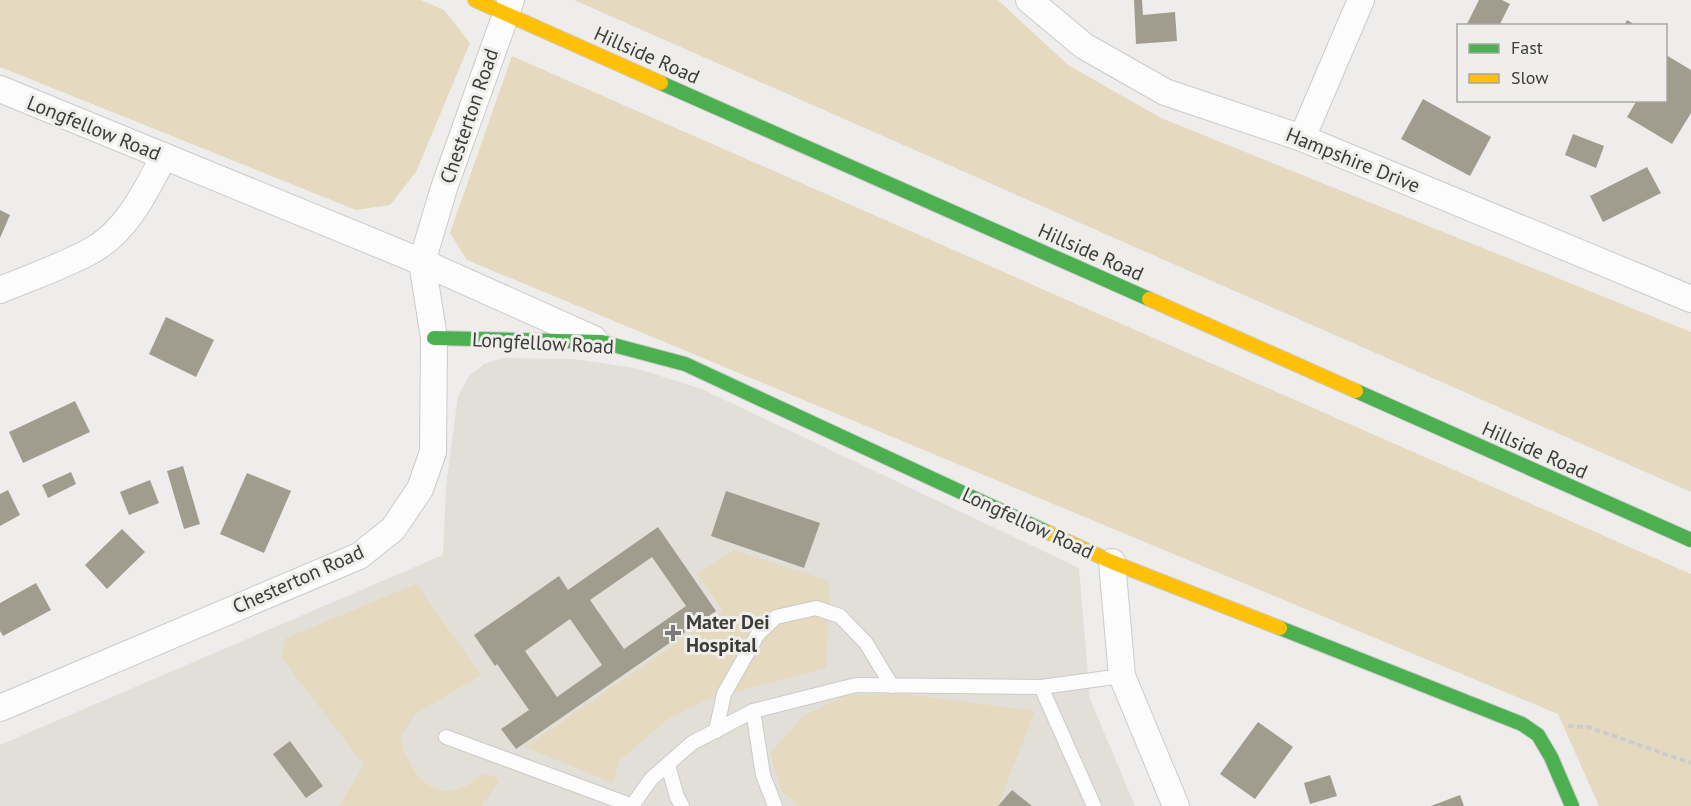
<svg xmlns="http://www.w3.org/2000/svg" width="1691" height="806" font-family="'PT Sans',sans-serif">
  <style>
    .built { fill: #e2dfd9 }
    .green { fill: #e5dabf }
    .building { fill: #a09c8e; fill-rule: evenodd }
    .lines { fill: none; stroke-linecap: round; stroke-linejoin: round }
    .lane-casing { stroke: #cccbca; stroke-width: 16 }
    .street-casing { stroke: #cccbca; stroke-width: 28 }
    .fast-casing { stroke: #cccbca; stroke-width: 16 }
    .slow-casing { stroke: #cccbca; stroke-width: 16 }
    .path { stroke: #cccccb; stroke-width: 4; stroke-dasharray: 6 3; stroke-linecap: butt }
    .lane { stroke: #fcfcfc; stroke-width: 14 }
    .street { stroke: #fcfcfc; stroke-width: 26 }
    .fast { stroke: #4caf50; stroke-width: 14 }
    .slow { stroke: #ffc107; stroke-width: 14 }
    .poi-dot { fill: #7a7a79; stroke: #efeeeb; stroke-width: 2 }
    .labels { text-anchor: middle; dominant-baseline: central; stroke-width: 6; stroke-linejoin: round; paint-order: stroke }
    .street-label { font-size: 20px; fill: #3c3c3b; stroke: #efeeeb }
    .poi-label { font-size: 20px; font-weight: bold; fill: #3c3c3b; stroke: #efeeeb; text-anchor: start }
  </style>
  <rect width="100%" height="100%" fill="#eeedec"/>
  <path class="built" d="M 503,358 L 573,359 L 635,368 L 702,389 L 1079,568 L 1090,699 L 1135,806 L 0,806 L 0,745 L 443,555 L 446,486 L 458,396 L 469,376 L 484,364 Z"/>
  <g class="green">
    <path d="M 0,0 L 421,0 L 444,10 L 470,43 L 416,172 L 390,205 L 356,210 L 0,67 Z"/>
    <path d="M 574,0 L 998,0 L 1068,65 L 1161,118 L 1691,332 L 1691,492 Z"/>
    <path d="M 512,56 L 1691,574 L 1691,806 L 1599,806 L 1558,714 L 467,260 L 450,233 Z"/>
    <path d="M 734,550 L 830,581 L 826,668 L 708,699 L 668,719 L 619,761 L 613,783 L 525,747 L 723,611 L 697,574 Z"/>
    <path d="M 416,584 L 481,675 L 415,714 L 400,738 C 407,765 427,801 461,788 C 469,785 478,777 485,773 L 500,780 L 481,806 L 339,806 L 364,765 L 281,657 L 286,638 Z"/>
    <path d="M 906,694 L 1035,711 L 998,806 L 800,806 L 782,792 L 770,754 L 804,715 L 847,695 Z"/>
  </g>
  <g class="building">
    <path d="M 1134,0 L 1142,0 L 1143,15 L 1175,12 L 1177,41 L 1136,44 Z"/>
    <path d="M 1479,0 L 1502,0 L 1510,4 L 1499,26 L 1466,26 Z"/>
    <path d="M 1627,20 L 1637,26 L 1624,26 Z"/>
    <path d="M 1666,55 L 1691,70 L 1691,113 L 1672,144 L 1627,117 L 1637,100 L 1666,100 Z"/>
    <path d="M 1423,99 L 1491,137 L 1470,176 L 1401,139 Z"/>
    <path d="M 1573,134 L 1604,146 L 1596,168 L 1565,155 Z"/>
    <path d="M 1647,167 L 1661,193 L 1603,222 L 1590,196 Z"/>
    <path d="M 0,210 L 10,215 L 0,238 Z"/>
    <path d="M 166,317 L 214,340 L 196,377 L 149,354 Z"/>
    <path d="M 75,401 L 90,432 L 23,463 L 9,432 Z"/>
    <path d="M 183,466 L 200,524 L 184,529 L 167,471 Z"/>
    <path d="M 71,472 L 76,484 L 48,498 L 42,485 Z"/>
    <path d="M 247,473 L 291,491 L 264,553 L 220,534 Z"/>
    <path d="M 150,480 L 159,503 L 129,515 L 120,492 Z"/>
    <path d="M 8,490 L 20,515 L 0,526 L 0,494 Z"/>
    <path d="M 726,491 L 820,523 L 804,568 L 711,536 Z"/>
    <path d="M 658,527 L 716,611 L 516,749 L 501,729 L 529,710 L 497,664 L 495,666 L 474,635 L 559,576 L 568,590 ZM 652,557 L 686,606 L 624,649 L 590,600 ZM 570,619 L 602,665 L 557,697 L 525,651 Z"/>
    <path d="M 122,529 L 145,552 L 107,589 L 85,565 Z"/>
    <path d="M 36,583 L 51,610 L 3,636 L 0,631 L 0,603 Z"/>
    <path d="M 1258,722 L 1293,747 L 1255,799 L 1220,774 Z"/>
    <path d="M 290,741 L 323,786 L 306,798 L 273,754 Z"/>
    <path d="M 1330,775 L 1337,796 L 1310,804 L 1304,783 Z"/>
    <path d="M 1012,790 L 1032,806 L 998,806 Z"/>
    <path d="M 1460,795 L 1464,806 L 1431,806 Z"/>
  </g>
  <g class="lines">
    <g class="lane-casing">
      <g id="lane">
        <path d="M 1041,687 L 1094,806"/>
        <path d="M 753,711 L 763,775 L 775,806"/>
        <path d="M 716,731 L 724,694 L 758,634 L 776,617 L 816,608 L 840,616 L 866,643 L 892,686"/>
        <path d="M 446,737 L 633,806"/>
        <path d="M 668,765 L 677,797 L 682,806"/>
        <path d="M 632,806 L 651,779 L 692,743 L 753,711 L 856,685 L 1041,687 L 1122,676"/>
      </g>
    </g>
    <g class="street-casing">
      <g id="street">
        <path d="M 1029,0 L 1084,46 L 1165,92 L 1302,138 L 1691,299"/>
        <path d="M 0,89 L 422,262 L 594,339"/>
        <path d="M 1302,138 L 1361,0"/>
        <path d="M 0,290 C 29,278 61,267 89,252 C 126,233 146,191 164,156"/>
        <path d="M 1112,562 L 1122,676 L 1176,806"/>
        <path d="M 0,708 L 359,556 L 393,529 L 420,489 L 433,452 L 434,338 L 422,262 L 444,188 L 511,0"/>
      </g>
    </g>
    <g class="fast-casing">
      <g id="fast">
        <path d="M 661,83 L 1149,299"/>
        <path d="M 434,338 L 602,342 L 685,364 L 1047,532"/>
        <path d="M 1356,391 L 1691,540"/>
        <path d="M 1280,628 L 1522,724 L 1538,735 L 1551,757 L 1572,806"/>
      </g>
    </g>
    <g class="slow-casing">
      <g id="slow">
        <path d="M 475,0 L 661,83"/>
        <path d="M 1149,299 L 1356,391"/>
        <path d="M 1047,532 L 1112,562 L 1280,628"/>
      </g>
    </g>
    <path class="path" d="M 1568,726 L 1588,727 L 1691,763"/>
    <use href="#lane" class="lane"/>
    <use href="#street" class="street"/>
    <use href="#fast" class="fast"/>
    <use href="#slow" class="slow"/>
  </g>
  <path class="poi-dot" d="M670 624h6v6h6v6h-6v6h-6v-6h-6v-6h6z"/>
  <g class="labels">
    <g class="street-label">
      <text transform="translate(647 55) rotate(24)">Hillside Road</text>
      <text transform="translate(469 116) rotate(-71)">Chesterton Road</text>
      <text transform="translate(94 128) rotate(22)">Longfellow Road</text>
      <text transform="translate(1353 160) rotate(22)">Hampshire Drive</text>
      <text transform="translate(1091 252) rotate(24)">Hillside Road</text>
      <text transform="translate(543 343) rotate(3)">Longfellow Road</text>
      <text transform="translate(1535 450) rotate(24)">Hillside Road</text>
      <text transform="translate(1028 523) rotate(25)">Longfellow Road</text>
      <text transform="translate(298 579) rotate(-24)">Chesterton Road</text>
    </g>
    <g class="poi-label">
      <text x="686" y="622">Mater Dei<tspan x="686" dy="23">Hospital</tspan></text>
    </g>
  </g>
  <rect x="1457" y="24" width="210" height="78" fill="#efeeeb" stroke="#a7a7a5" stroke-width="1.5"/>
  <rect x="1469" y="44" width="30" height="9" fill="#4caf50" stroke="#a7a7a5" stroke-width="1.5"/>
  <text x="1511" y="54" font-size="18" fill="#3c3c3b">Fast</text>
  <rect x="1469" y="74" width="30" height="9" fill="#ffc107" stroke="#a7a7a5" stroke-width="1.5"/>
  <text x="1511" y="84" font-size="18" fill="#3c3c3b">Slow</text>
</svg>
